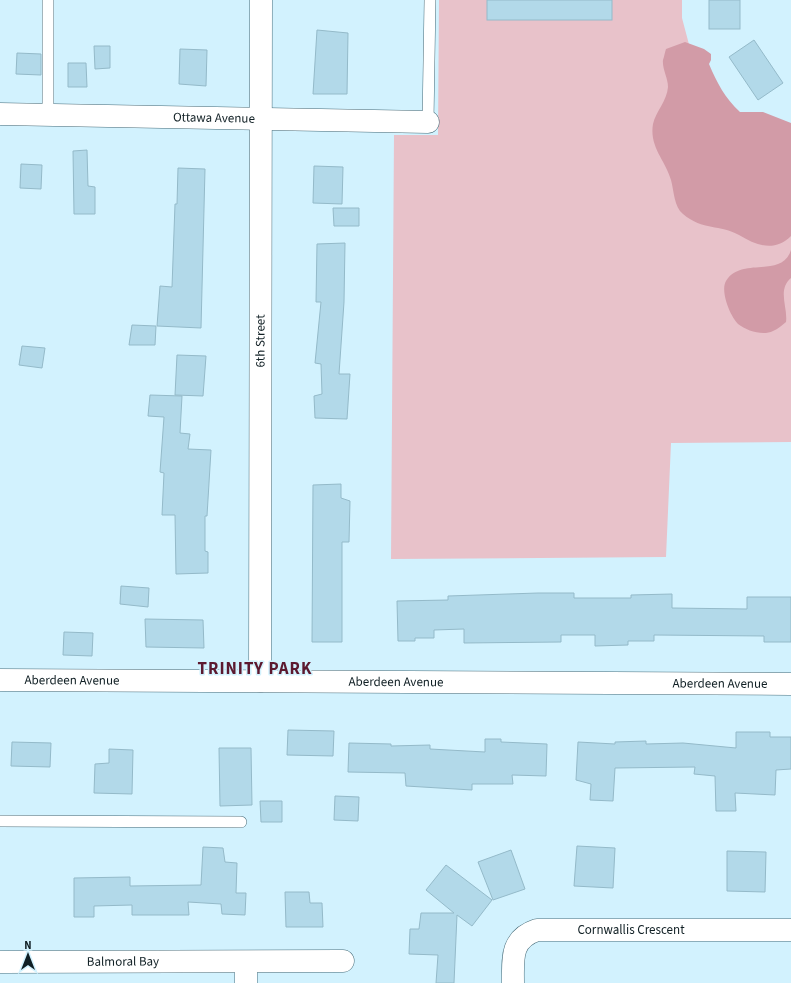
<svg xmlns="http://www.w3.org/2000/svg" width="791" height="983" font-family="'Source Sans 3',sans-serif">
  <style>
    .green { fill: #e8c2ca }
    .forest { fill: #d29ba7 }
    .building { fill: #b2d9e9; stroke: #94bac9 }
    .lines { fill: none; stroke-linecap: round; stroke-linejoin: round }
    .lane-casing { stroke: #476b78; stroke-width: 12 }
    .street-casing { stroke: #476b78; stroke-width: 23 }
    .lane { stroke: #fff; stroke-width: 11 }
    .street { stroke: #fff; stroke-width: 22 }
    .labels { text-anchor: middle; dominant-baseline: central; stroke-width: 3; stroke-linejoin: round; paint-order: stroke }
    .street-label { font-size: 13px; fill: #101f24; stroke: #d2f2fe }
    .district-label { font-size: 17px; font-weight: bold; letter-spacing: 1px; fill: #5c192f; stroke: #d2f2fe }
  </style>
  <rect width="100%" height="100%" fill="#d2f2fe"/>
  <path class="green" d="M 439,0 L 682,0 L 682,18 L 691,52 L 719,103 L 791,137 L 791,442 L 671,443 L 666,557 L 391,559 L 394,135 L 438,135 Z"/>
  <g class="forest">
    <path d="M 685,42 L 704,49 L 711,54 L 711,60 L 709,64 C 717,83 725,98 740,112 L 763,112 L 791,123 L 791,236 C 775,252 757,246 739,235 C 720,224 703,231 683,214 C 674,207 674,191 671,180 C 666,161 649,147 653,124 C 656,111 667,101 668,87 C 668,78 662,69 663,60 C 664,57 665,52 666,49 Z"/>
    <path d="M 791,250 L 791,278 C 777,290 788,307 786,322 C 782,325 778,329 773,331 C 763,336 747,331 738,324 C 730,316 720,291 726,281 C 741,256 782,279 791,250 Z"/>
  </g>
  <g class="building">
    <rect x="487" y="0" width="125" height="20"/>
    <rect x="709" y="0" width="31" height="29"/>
    <path d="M 317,30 L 348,33 L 347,94 L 313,94 Z"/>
    <path d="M 754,40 L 783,83 L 758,100 L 729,57 Z"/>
    <path d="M 94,46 L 110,46 L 110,68 L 95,69 Z"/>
    <path d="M 180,49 L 207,50 L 206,86 L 179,84 Z"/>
    <path d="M 17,53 L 41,54 L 41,75 L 16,74 Z"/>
    <path d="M 68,63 L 86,63 L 87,87 L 68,87 Z"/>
    <path d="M 87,150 L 88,186 L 95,187 L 95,214 L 74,214 L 73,151 Z"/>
    <path d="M 21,164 L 42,165 L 41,189 L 20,188 Z"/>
    <path d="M 314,166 L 343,167 L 342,204 L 313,203 Z"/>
    <path d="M 178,168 L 205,169 L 201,328 L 157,326 L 160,286 L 172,287 L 175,204 L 177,204 Z"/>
    <path d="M 333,208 L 359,208 L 359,226 L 334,226 Z"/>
    <path d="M 345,243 L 344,302 L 339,374 L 350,374 L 347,419 L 315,418 L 314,396 L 322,394 L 321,364 L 315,363 L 321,302 L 316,302 L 317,244 Z"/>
    <path d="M 132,325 L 156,326 L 155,345 L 129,345 Z"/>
    <path d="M 22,346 L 45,348 L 42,368 L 19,365 Z"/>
    <path d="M 177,355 L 206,356 L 203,396 L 175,395 Z"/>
    <path d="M 150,395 L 182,396 L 180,433 L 190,434 L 188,449 L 211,450 L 207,516 L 205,516 L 205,551 L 208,552 L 208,573 L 176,574 L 175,515 L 162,515 L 164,473 L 160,472 L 164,417 L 148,416 Z"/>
    <path d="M 341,484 L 341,498 L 350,501 L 349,542 L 342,542 L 342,642 L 312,642 L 313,485 Z"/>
    <path d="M 121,586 L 149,588 L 148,607 L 120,604 Z"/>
    <path d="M 538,593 L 574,593 L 574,598 L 631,598 L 631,595 L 672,594 L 672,608 L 747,609 L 747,597 L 791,597 L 791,642 L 764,642 L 764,636 L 654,635 L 654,641 L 628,641 L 628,645 L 595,646 L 595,635 L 561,635 L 561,642 L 464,643 L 464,629 L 434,630 L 434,638 L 415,638 L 415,641 L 398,641 L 397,601 L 448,600 L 448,596 Z"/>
    <path d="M 145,619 L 203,620 L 204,648 L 146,647 Z"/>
    <path d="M 64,632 L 93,633 L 92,656 L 63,655 Z"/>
    <path d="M 288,730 L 334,731 L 333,756 L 287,755 Z"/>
    <path d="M 736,732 L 770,732 L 770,737 L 791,737 L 791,769 L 776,770 L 775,795 L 735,793 L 736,811 L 716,811 L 715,776 L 694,774 L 695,767 L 615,768 L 613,801 L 590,800 L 591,784 L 576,780 L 578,742 L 615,744 L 615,742 L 646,741 L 646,744 L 683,743 L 736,748 Z"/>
    <path d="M 485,739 L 501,739 L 501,742 L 547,744 L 546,776 L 512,775 L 513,784 L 472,784 L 472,790 L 406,786 L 405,773 L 348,772 L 349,743 L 391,744 L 391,746 L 430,745 L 430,749 L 485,752 Z"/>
    <path d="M 12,742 L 51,743 L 50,767 L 11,766 Z"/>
    <path d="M 219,748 L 251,748 L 252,805 L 220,806 Z"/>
    <path d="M 109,749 L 133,750 L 132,794 L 94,793 L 95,764 L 109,763 Z"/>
    <path d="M 335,796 L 359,797 L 358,821 L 334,820 Z"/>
    <path d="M 260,801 L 282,801 L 282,822 L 261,822 Z"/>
    <path d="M 577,846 L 615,848 L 613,888 L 574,886 Z"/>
    <path d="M 203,847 L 223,848 L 225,862 L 237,863 L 236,893 L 246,893 L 245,915 L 222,914 L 221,904 L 188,902 L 189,915 L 132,915 L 132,905 L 94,906 L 94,917 L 74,917 L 74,878 L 130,877 L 130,886 L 201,885 Z"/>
    <path d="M 511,850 L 525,889 L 493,900 L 478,862 Z"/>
    <path d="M 727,851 L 766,852 L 765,892 L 727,891 Z"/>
    <path d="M 446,865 L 492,900 L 472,926 L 457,915 L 454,983 L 436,983 L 438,955 L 409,954 L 410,929 L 419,929 L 421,913 L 454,913 L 426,890 Z"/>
    <path d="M 285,892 L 309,892 L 310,903 L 322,903 L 323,927 L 286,927 Z"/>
  </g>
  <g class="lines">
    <g class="lane-casing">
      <g id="lane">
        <path d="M 48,0 L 48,114"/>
        <path d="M 428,122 L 430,0"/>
        <path d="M 0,821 L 241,822"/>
      </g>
    </g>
    <g class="street-casing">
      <g id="street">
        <path id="s1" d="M 0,114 L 428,122"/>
        <path id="s2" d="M 0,680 L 791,684"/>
        <path id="s3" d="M 260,681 L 261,0"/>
        <path id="s4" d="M 0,962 L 343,961"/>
        <path d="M 246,983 L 246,962"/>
        <path id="s5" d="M 513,983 C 513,959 510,939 537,930 L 791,930"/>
      </g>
    </g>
    <use href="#lane" class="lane"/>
    <use href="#street" class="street"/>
  </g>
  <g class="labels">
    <g class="street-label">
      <text stroke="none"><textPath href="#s1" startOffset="214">Ottawa Avenue</textPath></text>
      <text stroke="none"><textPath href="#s3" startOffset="340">6th Street</textPath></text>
      <text stroke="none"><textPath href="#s2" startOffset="72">Aberdeen Avenue</textPath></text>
      <text stroke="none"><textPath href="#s2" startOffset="396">Aberdeen Avenue</textPath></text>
      <text stroke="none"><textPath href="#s2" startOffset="720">Aberdeen Avenue</textPath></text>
      <text stroke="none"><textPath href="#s5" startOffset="158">Cornwallis Crescent</textPath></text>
      <text stroke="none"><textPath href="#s4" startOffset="123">Balmoral Bay</textPath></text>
    </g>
    <g class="district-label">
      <text x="255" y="669">TRINITY PARK</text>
    </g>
  </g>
  <g transform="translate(28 955)" stroke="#d2f2fe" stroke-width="3" paint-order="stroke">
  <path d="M0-3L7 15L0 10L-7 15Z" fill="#101f24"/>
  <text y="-6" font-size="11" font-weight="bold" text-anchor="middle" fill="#101f24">N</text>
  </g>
</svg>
